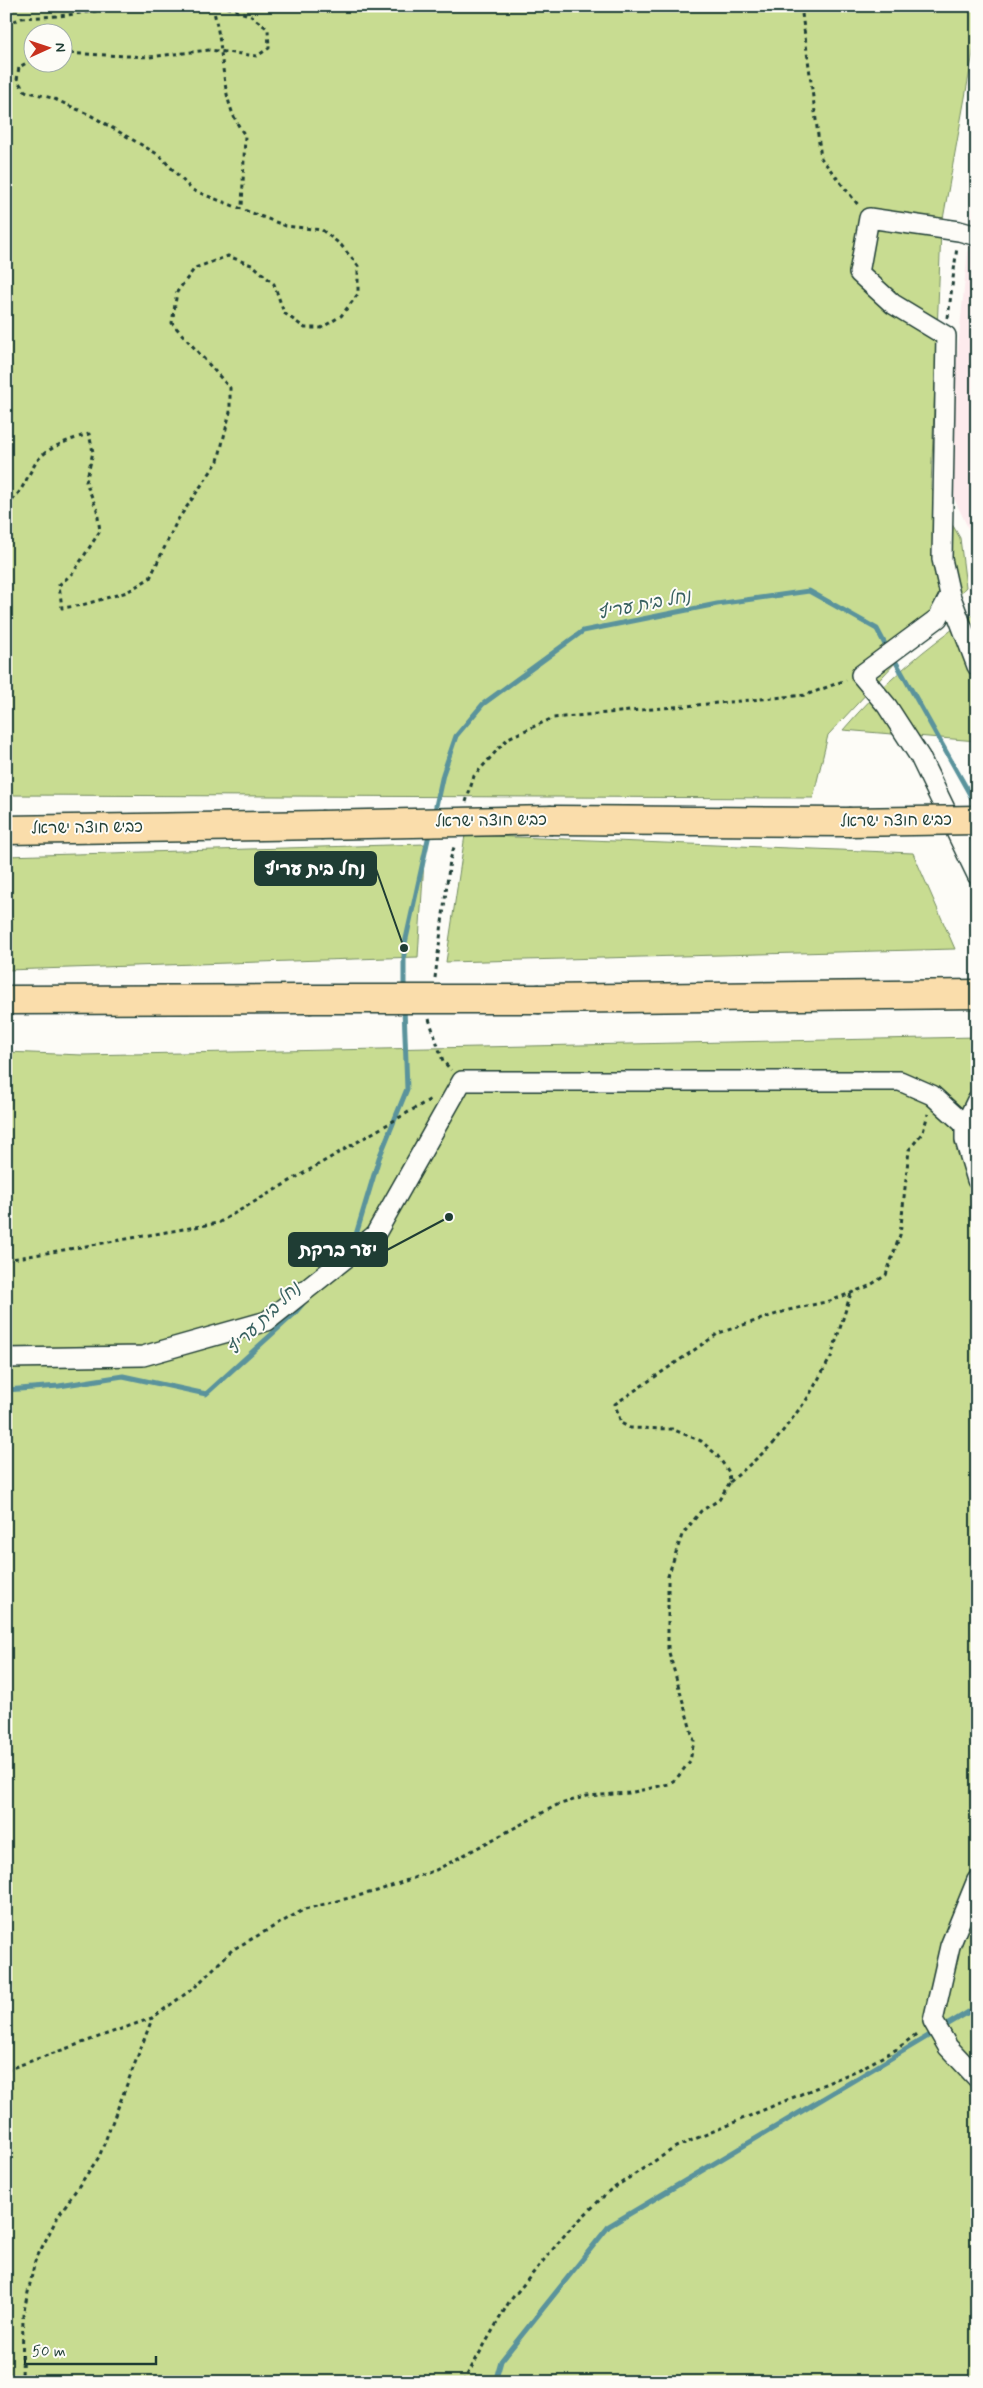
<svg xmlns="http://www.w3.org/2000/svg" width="983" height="2388" font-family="Mynerve,'Playpen Sans Hebrew',sans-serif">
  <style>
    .built { fill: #fdebed }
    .green { fill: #c8dc91; stroke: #748c62; fill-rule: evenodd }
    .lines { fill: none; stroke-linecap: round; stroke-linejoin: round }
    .stream { stroke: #5a939c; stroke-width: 5 }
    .street-casing { stroke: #1f3d34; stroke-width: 22 }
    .highway-casing { stroke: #1f3d34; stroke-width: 31 }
    .path { stroke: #1f3d34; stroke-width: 3; stroke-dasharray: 4 4; stroke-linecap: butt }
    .street { stroke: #fdfcf7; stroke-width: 19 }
    .highway { stroke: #faddab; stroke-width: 28 }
    .highway-bridge-casing { stroke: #1f3d34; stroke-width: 31; stroke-linecap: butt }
    .highway-bridge { stroke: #faddab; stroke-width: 28 }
    .labels { text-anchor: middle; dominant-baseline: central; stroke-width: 4; stroke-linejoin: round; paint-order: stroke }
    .street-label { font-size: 16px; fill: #1f3d34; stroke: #fdfcf7 }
    .water-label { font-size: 18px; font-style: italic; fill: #386160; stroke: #fdfcf7 }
    .leader { fill: none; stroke: #1f3d34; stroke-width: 2 }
    .callout-dot { fill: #1f3d34; stroke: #fdfcf7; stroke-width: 2 }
    .callout { fill: #1f3d34; stroke: #1f3d34; stroke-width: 2 }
    .callout-label { font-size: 18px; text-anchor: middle; font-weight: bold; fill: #fff }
  </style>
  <rect width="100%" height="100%" fill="#fdfcf7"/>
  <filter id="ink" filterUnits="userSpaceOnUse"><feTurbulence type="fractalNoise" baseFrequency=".02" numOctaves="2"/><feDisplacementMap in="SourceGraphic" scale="10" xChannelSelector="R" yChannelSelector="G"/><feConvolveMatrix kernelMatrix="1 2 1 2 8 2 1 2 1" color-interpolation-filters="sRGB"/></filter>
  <g filter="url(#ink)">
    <path class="built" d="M 977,163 L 977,547 L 949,488 L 956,366 Z"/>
    <g class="green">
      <path d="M 6,6 L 977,6 L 977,31 L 941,230 L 931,487 L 960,538 L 966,587 L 828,735 L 813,798 L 6,795 ZM 32,32 L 62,32 L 62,62 L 32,62 Z"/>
      <path d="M 977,612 L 977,741 L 843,730 C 882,684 927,646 977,612 Z"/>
      <path d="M 465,835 L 913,853 L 955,949 L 446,962 Z"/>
      <path d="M 425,844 L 418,957 L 6,970 L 6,856 Z"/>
      <path d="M 977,1037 L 977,2382 L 6,2382 L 6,1052 L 82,1055 Z"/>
    </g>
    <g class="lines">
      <g class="stream">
        <path d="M 893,657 L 977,807"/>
        <path d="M 434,815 L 443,774 L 456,736 L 483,704 L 583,631 L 717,604 L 809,591 L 877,629 L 888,650"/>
        <path d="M 404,992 L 404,948 L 430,830"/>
        <path d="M 349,1245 L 355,1238 L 379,1158 L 407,1089 L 404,1008"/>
        <path d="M 6,1390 L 59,1386 L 123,1376 L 206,1394 L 293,1315 L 305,1301"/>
        <path d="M 495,2382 L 501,2361 L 609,2226 L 977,2007"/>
      </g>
      <g class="street-casing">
        <g id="street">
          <path d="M 977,236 L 959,231 L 869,218 L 859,273 L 893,304 L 946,336 L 942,559 L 950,595 L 977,666"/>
          <path d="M 950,595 L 938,618 L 861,675 L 887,706 L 920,757 L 977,875"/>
          <path d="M 977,1100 L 965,1125 L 965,1140 L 977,1180"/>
          <path d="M 6,1358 L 143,1356 L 267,1321 L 375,1235 L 462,1081 L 900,1081 L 932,1095 L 965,1125"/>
          <path d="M 977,1880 L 950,1946 L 933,2021 L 948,2047 L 977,2078"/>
        </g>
      </g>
      <g class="highway-casing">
        <g id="highway">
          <path d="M 552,820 L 848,822"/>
          <path d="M 6,830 L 321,825"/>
          <path d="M 540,999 L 977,994"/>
          <path d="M 6,1000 L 309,999"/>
        </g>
      </g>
      <g class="path">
        <path d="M 213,6 C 216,22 220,37 221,53 C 225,82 226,111 245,135 L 242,207"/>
        <path d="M 801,6 L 821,158 L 859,206"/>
        <path d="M 6,24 L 22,18 L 59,16 L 133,6"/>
        <path d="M 62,53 L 149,57 L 209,50 L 257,56 L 269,48 L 268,29 L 251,16 L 224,6"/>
        <path d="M 948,318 L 957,247"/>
        <path d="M 6,506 C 24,491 25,479 37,461 C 47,447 74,438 89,434 L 93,452 L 86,482 L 97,510 L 100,531 L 73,573 L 59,585 L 62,608 L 82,605 L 127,592 L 150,578 L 177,521 L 218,461 L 230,412 L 230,388 L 172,323 L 177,292 L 195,268 L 228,256 L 254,266 L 274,284 L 284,313 L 305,328 L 321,328 L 341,316 L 358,294 L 358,266 L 341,245 L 322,230 L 286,226 L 192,190 L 159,155 L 90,115 L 52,98 L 25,91 L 17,80 L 19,67 L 32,60"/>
        <path d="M 466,802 L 474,776 L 508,738 L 553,718 L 806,695 L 846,680"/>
        <path d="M 435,978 L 450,860 L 455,844"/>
        <path d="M 429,1019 L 443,1061 L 451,1070"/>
        <path d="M 6,1260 L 218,1223 L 431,1099"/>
        <path d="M 730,1482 L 773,1444 L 807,1399 L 831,1357 L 851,1293"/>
        <path d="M 6,2070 L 152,2018 L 195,1987 L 232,1950 L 305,1909 L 377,1891 L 436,1870 L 557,1805 L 587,1796 L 629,1793 L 669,1784 L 677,1778 L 690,1761 L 694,1741 L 668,1649 L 668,1576 L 682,1535 L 701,1511 L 719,1500 L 730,1482 L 729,1472 L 717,1455 L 701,1441 L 672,1429 L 630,1428 L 621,1423 L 615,1404 L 719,1333 L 789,1310 L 830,1301 L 869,1286 L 886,1275 L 900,1235 L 909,1150 L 923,1132 L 928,1114"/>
        <path d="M 22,2382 L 23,2315 L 35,2261 L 58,2216 L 99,2157 L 152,2019"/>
        <path d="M 463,2382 L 509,2302 L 568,2231 L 609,2191 L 676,2147 L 858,2070 L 897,2049 L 919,2032"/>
      </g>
      <use href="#street" class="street"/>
      <use href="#highway" class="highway"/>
      <g class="highway-bridge-casing">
        <g id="highway-bridge">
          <path d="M 848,822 L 977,820"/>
          <path d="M 321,825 L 552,820"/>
          <path d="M 309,999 L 540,999"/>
        </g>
      </g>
      <use href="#highway-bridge" class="highway-bridge"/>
    </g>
  </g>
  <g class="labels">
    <g class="street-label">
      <text transform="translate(491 821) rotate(-1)">כביש חוצה ישראל</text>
      <text transform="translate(896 821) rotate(-1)">כביש חוצה ישראל</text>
      <text transform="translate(87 828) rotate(-1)">כביש חוצה ישראל</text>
    </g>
    <g class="water-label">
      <text transform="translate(644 605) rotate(-11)">נחל בית עריף</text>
      <text transform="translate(264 1319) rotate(-45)">נחל בית עריף</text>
    </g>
  </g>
  <path class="leader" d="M404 948L376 869M449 1217L387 1250"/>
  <g class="callout-dot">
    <circle cx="404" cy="948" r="5"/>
    <circle cx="449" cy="1217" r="5"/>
  </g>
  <g class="callout">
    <rect x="255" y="852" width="121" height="33" rx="5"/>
    <rect x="289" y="1233" width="98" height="33" rx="5"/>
  </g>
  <g class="callout-label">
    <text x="315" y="875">נחל בית עריף</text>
    <text x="338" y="1256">יער ברקת</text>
  </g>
  <rect width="983" height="2388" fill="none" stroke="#fdfcf7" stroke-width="25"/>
  <rect x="12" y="12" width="958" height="2363" fill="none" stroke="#1f3d34" stroke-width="2" filter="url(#ink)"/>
  <g transform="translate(48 48) rotate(87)"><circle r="24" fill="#fdfcf7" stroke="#a4b0a9"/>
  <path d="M0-4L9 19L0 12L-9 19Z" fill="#c8321e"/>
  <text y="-8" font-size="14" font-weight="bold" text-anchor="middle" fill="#1f3d34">N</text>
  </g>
  <path d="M25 2356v8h131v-8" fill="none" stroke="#1f3d34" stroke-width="2.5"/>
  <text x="32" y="2356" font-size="15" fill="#1f3d34" stroke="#fdfcf7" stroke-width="4" paint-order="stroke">50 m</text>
</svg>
